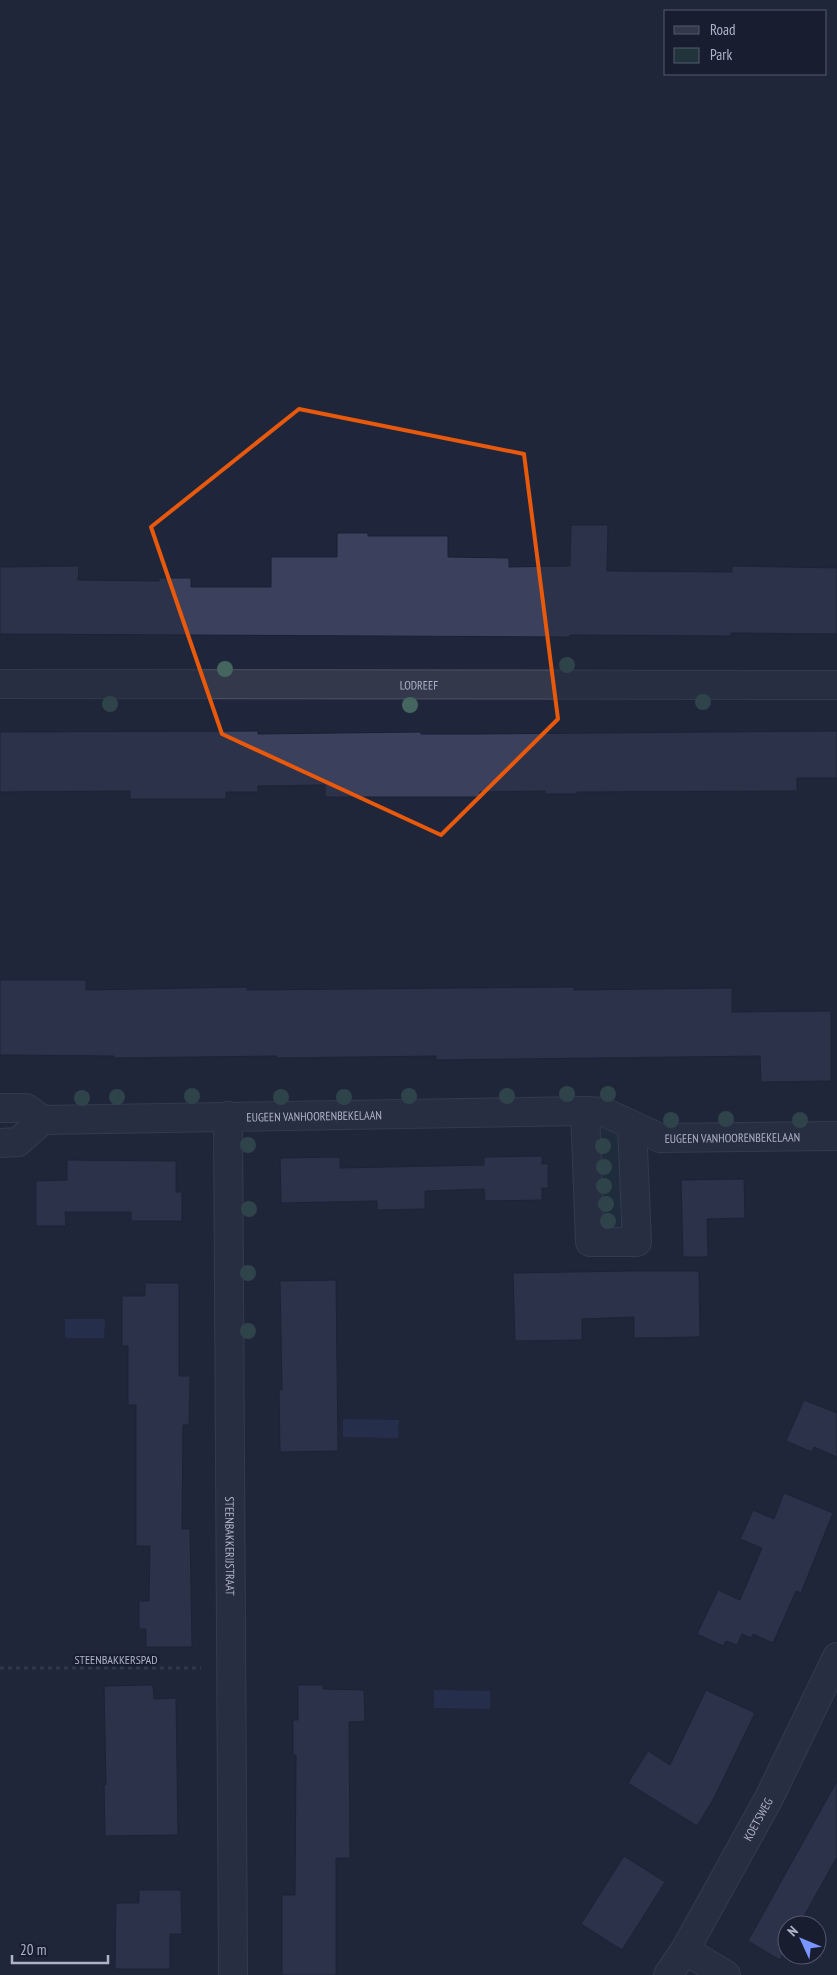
<svg xmlns="http://www.w3.org/2000/svg" width="837" height="1975" font-family="'PT Sans Narrow',sans-serif">
  <style>
    .green { fill: #21343c }
    .water { fill: #2e3960 }
    .building { fill: #3b415c; stroke: #1a2032 }
    .lines { fill: none; stroke-linecap: round; stroke-linejoin: round }
    .minor-casing { stroke: #4e5366; stroke-width: 30 }
    .path { stroke: #3f515a; stroke-width: 3; stroke-dasharray: 4 4; stroke-linecap: butt }
    .minor { stroke: #33384b; stroke-width: 28 }
    .tree { fill: #44665e }
    .marked { fill: none; stroke: #e8590c; stroke-width: 4; stroke-linejoin: round }
    .labels { text-anchor: middle; dominant-baseline: central; stroke-width: 4.5; stroke-linejoin: round; paint-order: stroke }
    .street-label { font-size: 12px; fill: #aeb3c8; stroke: #181e30 }
  </style>
  <rect width="100%" height="100%" fill="#1f263b"/>
  <path class="green" d="M 585,1111 L 632,1125 L 637,1242 L 590,1242 Z"/>
  <g class="water">
    <path d="M 65,1319 L 105,1319 L 104,1338 L 65,1338 Z"/>
    <path d="M 343,1419 L 399,1420 L 398,1438 L 343,1437 Z"/>
    <path d="M 434,1690 L 490,1691 L 490,1709 L 434,1708 Z"/>
  </g>
  <g class="building">
    <path d="M 571,525 L 608,525 L 607,571 L 732,572 L 732,566 L 837,568 L 837,634 L 731,633 L 731,636 L 570,635 L 570,637 L 0,634 L 0,567 L 79,566 L 78,580 L 159,581 L 159,578 L 191,578 L 191,587 L 271,587 L 271,557 L 337,557 L 337,533 L 368,533 L 368,536 L 448,536 L 448,557 L 509,558 L 509,567 L 570,566 Z"/>
    <path d="M 258,731 L 258,734 L 421,732 L 421,734 L 480,734 L 837,731 L 837,778 L 797,778 L 797,791 L 577,792 L 577,794 L 545,794 L 545,791 L 480,792 L 480,797 L 325,797 L 325,785 L 258,786 L 258,792 L 226,792 L 226,799 L 130,799 L 130,791 L 0,792 L 0,732 Z"/>
    <path d="M 0,980 L 86,980 L 86,990 L 247,987 L 247,990 L 574,987 L 574,990 L 732,988 L 732,1012 L 831,1011 L 831,1081 L 761,1082 L 760,1056 L 436,1060 L 436,1056 L 277,1058 L 277,1056 L 114,1058 L 114,1056 L 0,1055 Z"/>
    <path d="M 542,1156 L 542,1164 L 548,1164 L 548,1188 L 542,1188 L 542,1200 L 485,1201 L 484,1189 L 425,1191 L 425,1209 L 377,1210 L 377,1201 L 281,1203 L 280,1158 L 340,1157 L 340,1168 L 484,1165 L 484,1157 Z"/>
    <path d="M 67,1160 L 176,1161 L 176,1192 L 182,1192 L 182,1221 L 131,1221 L 131,1212 L 65,1212 L 66,1226 L 36,1226 L 36,1181 L 67,1180 Z"/>
    <path d="M 744,1179 L 745,1218 L 707,1219 L 708,1257 L 683,1257 L 681,1180 Z"/>
    <path d="M 631,1271 L 699,1271 L 700,1337 L 634,1338 L 634,1317 L 582,1319 L 582,1340 L 515,1341 L 513,1273 Z"/>
    <path d="M 336,1280 L 338,1451 L 280,1452 L 279,1390 L 282,1390 L 280,1281 Z"/>
    <path d="M 145,1283 L 179,1283 L 179,1376 L 190,1376 L 189,1425 L 183,1425 L 182,1529 L 190,1529 L 192,1647 L 146,1647 L 146,1629 L 139,1629 L 139,1601 L 149,1601 L 150,1546 L 136,1546 L 136,1405 L 128,1405 L 128,1346 L 122,1346 L 122,1296 L 145,1296 Z"/>
    <path d="M 804,1400 L 837,1413 L 837,1457 L 814,1447 L 812,1452 L 786,1441 Z"/>
    <path d="M 784,1493 L 833,1513 L 801,1593 L 796,1591 L 773,1643 L 753,1634 L 751,1638 L 742,1634 L 737,1645 L 726,1641 L 723,1646 L 697,1634 L 718,1590 L 740,1600 L 762,1548 L 740,1539 L 747,1524 L 753,1510 L 774,1519 Z"/>
    <path d="M 153,1685 L 154,1699 L 176,1698 L 178,1835 L 105,1836 L 104,1785 L 106,1785 L 104,1686 Z"/>
    <path d="M 298,1685 L 323,1685 L 323,1689 L 364,1690 L 365,1721 L 349,1722 L 350,1858 L 336,1858 L 336,1975 L 282,1975 L 282,1895 L 295,1895 L 296,1755 L 293,1755 L 293,1720 L 298,1720 Z"/>
    <path d="M 706,1690 L 755,1713 L 714,1798 L 697,1826 L 628,1783 L 648,1751 L 670,1765 Z"/>
    <path d="M 837,1781 L 837,1857 L 799,1925 L 787,1925 L 787,1947 L 780,1960 L 748,1941 Z"/>
    <path d="M 624,1856 L 665,1882 L 622,1950 L 581,1924 Z"/>
    <path d="M 139,1890 L 181,1890 L 182,1934 L 170,1934 L 170,1969 L 115,1969 L 116,1903 L 139,1903 Z"/>
  </g>
  <g class="lines">
    <g class="minor-casing">
      <g id="minor">
        <path id="s1" d="M 0,684 L 837,685"/>
        <path id="s2" d="M 0,1108 L 26,1108 L 43,1120 L 585,1111 L 604,1112 L 660,1138 L 837,1136"/>
        <path d="M 585,1111 L 590,1242 L 637,1242 L 632,1125"/>
        <path id="s3" d="M 228,1116 L 233,1975"/>
        <path d="M 0,1143 L 18,1142 L 43,1120"/>
        <path d="M 685,1950 L 726,1975"/>
        <path id="s4" d="M 668,1975 L 685,1950 L 769,1798 L 837,1657"/>
      </g>
    </g>
    <path class="path" d="M 0,1668 L 201,1668"/>
    <use href="#minor" class="minor"/>
  </g>
  <g class="tree">
    <circle cx="567" cy="665" r="8"/>
    <circle cx="225" cy="669" r="8"/>
    <circle cx="703" cy="702" r="8"/>
    <circle cx="110" cy="704" r="8"/>
    <circle cx="410" cy="705" r="8"/>
    <circle cx="567" cy="1094" r="8"/>
    <circle cx="608" cy="1094" r="8"/>
    <circle cx="192" cy="1096" r="8"/>
    <circle cx="409" cy="1096" r="8"/>
    <circle cx="507" cy="1096" r="8"/>
    <circle cx="117" cy="1097" r="8"/>
    <circle cx="281" cy="1097" r="8"/>
    <circle cx="344" cy="1097" r="8"/>
    <circle cx="82" cy="1098" r="8"/>
    <circle cx="726" cy="1119" r="8"/>
    <circle cx="671" cy="1120" r="8"/>
    <circle cx="800" cy="1120" r="8"/>
    <circle cx="248" cy="1145" r="8"/>
    <circle cx="603" cy="1146" r="8"/>
    <circle cx="604" cy="1167" r="8"/>
    <circle cx="604" cy="1186" r="8"/>
    <circle cx="606" cy="1204" r="8"/>
    <circle cx="249" cy="1209" r="8"/>
    <circle cx="608" cy="1221" r="8"/>
    <circle cx="248" cy="1273" r="8"/>
    <circle cx="248" cy="1331" r="8"/>
  </g>
  <path d="M0 0H837V1975H0ZM 299,409 L 524,454 L 558,719 L 441,835 L 222,734 L 151,527 Z" fill="#1f263b" fill-opacity=".55" fill-rule="evenodd"/>
  <path class="marked" d="M 299,409 L 524,454 L 558,719 L 441,835 L 222,734 L 151,527 Z"/>
  <g class="labels">
    <g class="street-label">
      <text stroke="none"><textPath href="#s1" startOffset="419">LODREEF</textPath></text>
      <text stroke="none"><textPath href="#s2" startOffset="318">EUGEEN VANHOORENBEKELAAN</textPath></text>
      <text stroke="none"><textPath href="#s2" startOffset="742">EUGEEN VANHOORENBEKELAAN</textPath></text>
      <text stroke="none"><textPath href="#s3" startOffset="430">STEENBAKKERIJSTRAAT</textPath></text>
      <text x="116" y="1659">STEENBAKKERSPAD</text>
      <text stroke="none"><textPath href="#s4" startOffset="180">KOETSWEG</textPath></text>
    </g>
  </g>
  <rect x="664" y="10" width="162" height="65" fill="#181e30" stroke="#545a6d"/>
  <rect x="674" y="26" width="25" height="8" fill="#33384b" stroke="#545a6d"/>
  <text x="710" y="35" font-size="15" fill="#aeb3c8">Road</text>
  <rect x="674" y="48" width="25" height="15" fill="#21343c" stroke="#545a6d"/>
  <text x="710" y="60" font-size="15" fill="#aeb3c8">Park</text>
  <g transform="translate(802 1940) rotate(314)"><circle r="24" fill="#181e30" stroke="#545a6d"/>
  <path d="M0-4L9 19L0 12L-9 19Z" fill="#7b95ff"/>
  <text y="-8" font-size="14" font-weight="bold" text-anchor="middle" fill="#aeb3c8">N</text>
  </g>
  <path d="M12 1955v8h96v-8" fill="none" stroke="#aeb3c8" stroke-width="2.5"/>
  <text x="20" y="1955" font-size="15" fill="#aeb3c8" stroke="#181e30" stroke-width="4" paint-order="stroke">20 m</text>
</svg>
